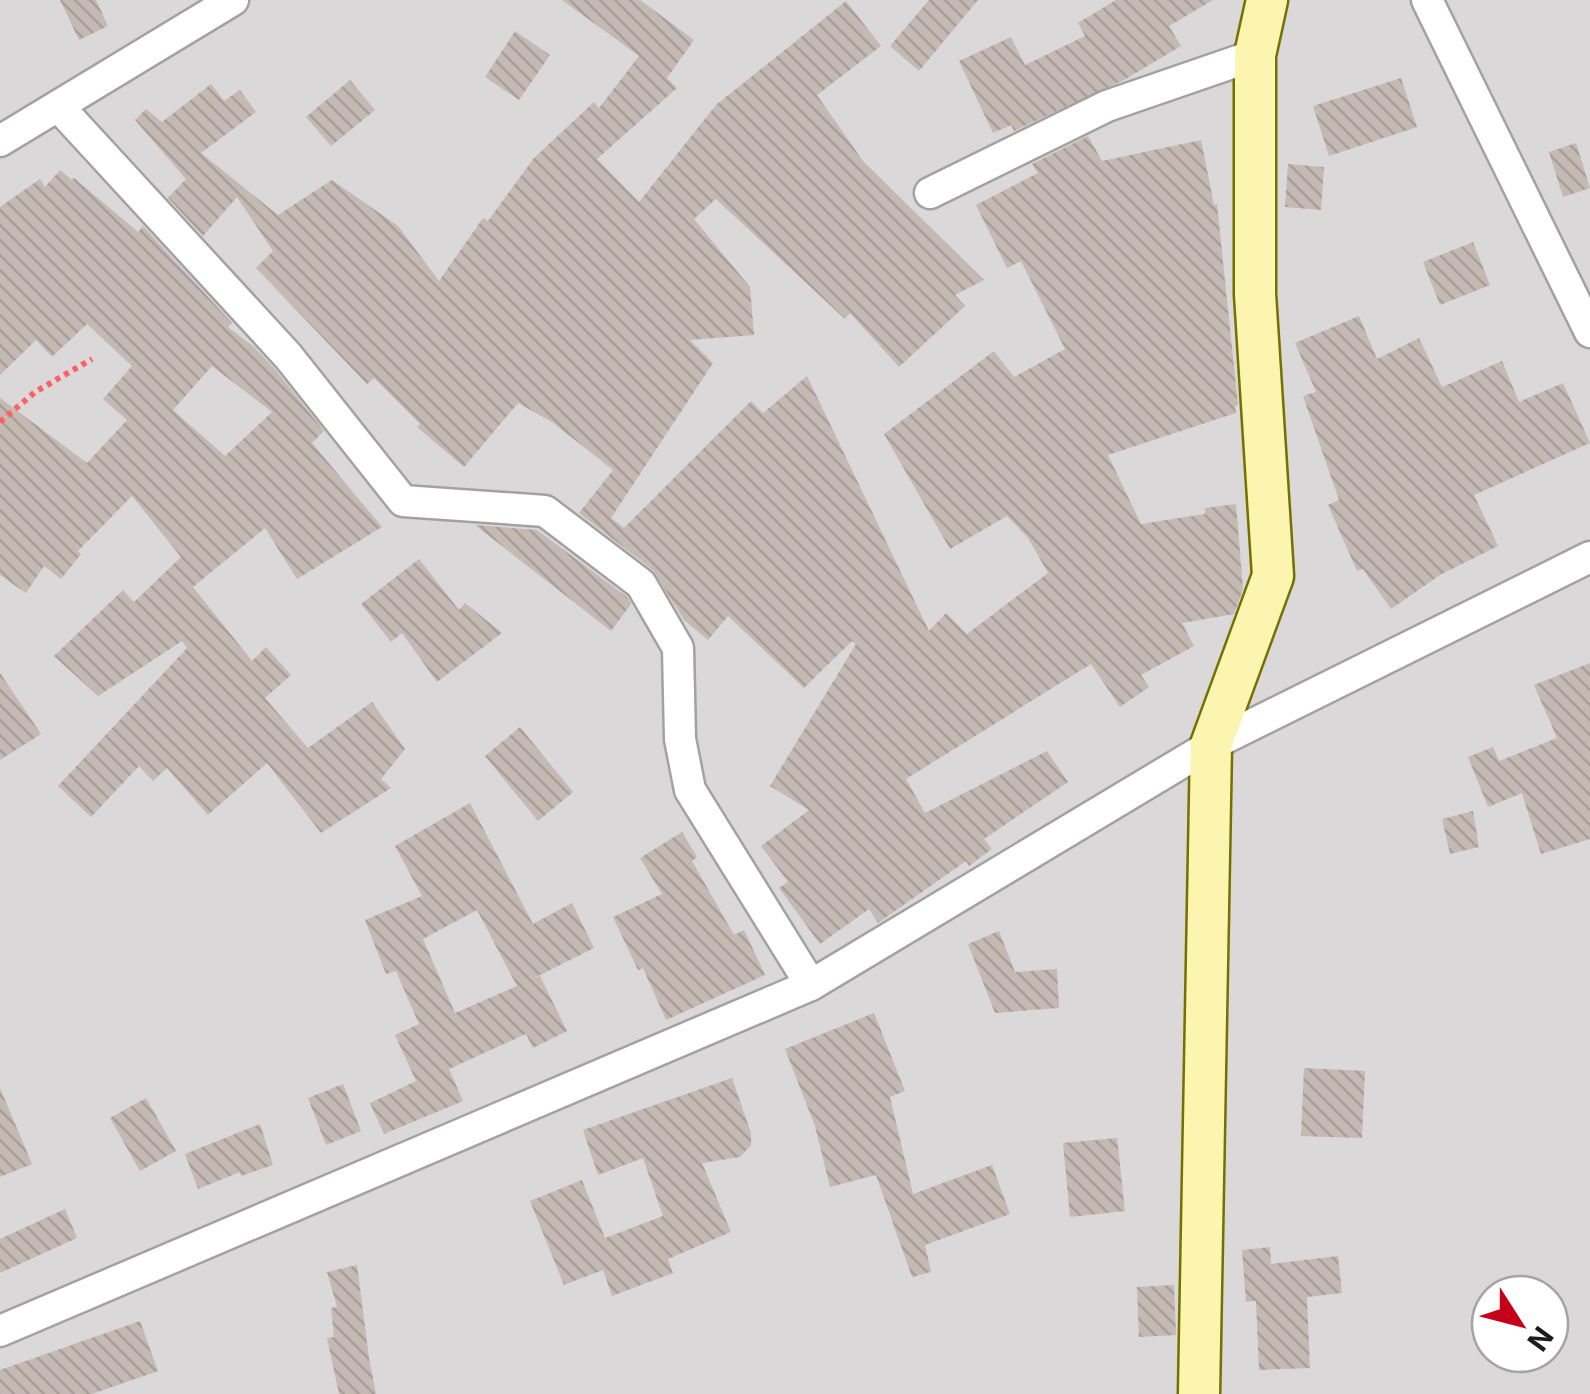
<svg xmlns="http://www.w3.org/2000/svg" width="1590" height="1394" font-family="Inter,sans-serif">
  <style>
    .residential { fill: #dad8d8; fill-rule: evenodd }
    .building { fill: url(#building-back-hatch); fill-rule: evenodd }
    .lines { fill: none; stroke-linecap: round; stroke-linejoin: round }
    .street-casing { stroke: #a2a2a2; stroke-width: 35 }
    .secondary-casing { stroke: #747101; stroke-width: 45 }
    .path { stroke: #ff6065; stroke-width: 6; stroke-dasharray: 5 5; stroke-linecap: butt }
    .street { stroke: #fff; stroke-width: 30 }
    .secondary { stroke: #fcf5b0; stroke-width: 40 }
  </style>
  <defs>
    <pattern id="building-back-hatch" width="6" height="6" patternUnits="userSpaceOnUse" patternTransform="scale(2.5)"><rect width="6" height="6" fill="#c5b9b4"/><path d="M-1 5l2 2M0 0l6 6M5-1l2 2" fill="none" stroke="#a99e9a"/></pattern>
  </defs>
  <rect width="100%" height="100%" fill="#eee7e0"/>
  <path class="residential" d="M 0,0 L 1590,0 L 1590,1394 L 0,1394 ZM 1490,1294 L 1550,1294 L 1550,1354 L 1490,1354 Z"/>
  <g class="building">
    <path d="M 60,0 L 96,0 L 108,26 L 79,40 Z"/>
    <path d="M 562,0 L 640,0 L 694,40 L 667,78 L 677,88 L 597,159 L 639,202 L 716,105 L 846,1 L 881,46 L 817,95 L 863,161 L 984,280 L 955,295 L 965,306 L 899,367 L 850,313 L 845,319 L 716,199 L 694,219 L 750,287 L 754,335 L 690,340 L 713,363 L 611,518 L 624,528 L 751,401 L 763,413 L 807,376 L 929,631 L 946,613 L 967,634 L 1048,573 L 1028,538 L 1007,516 L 950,549 L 884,434 L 994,351 L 1014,377 L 1065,349 L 1021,261 L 1007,268 L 976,205 L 1038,173 L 1032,164 L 1088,136 L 1102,161 L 1201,140 L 1214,205 L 1217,204 L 1238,405 L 1235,406 L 1236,413 L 1108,455 L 1141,524 L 1205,514 L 1205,508 L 1236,504 L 1243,589 L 1234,614 L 1182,623 L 1194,646 L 1141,675 L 1149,687 L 1120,707 L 1091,664 L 906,779 L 925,813 L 1047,751 L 1068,782 L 984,839 L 992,849 L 969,866 L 966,861 L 878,923 L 869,909 L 820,944 L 779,888 L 788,882 L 761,846 L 809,810 L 770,786 L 856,644 L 852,641 L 804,688 L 728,616 L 708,640 L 684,620 L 653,570 L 579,513 L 613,470 L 552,422 L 518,403 L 464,467 L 417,427 L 420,424 L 374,378 L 367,384 L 256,268 L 273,251 L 237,197 L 203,236 L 168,198 L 186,179 L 135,120 L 146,109 L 162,122 L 211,84 L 224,101 L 240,90 L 256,112 L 201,153 L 278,215 L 332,180 L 398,226 L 439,281 L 483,218 L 488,221 L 534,158 L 594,102 L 599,108 L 639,56 Z"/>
    <path d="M 929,0 L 978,0 L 919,71 L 890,46 Z"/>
    <path d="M 1116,0 L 1213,0 L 1169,26 L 1181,46 L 1124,80 L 1014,131 L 1011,125 L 993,133 L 959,61 L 1011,37 L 1025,65 L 1085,36 L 1078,23 Z"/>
    <path d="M 515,31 L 550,55 L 519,100 L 485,77 Z"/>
    <path d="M 1401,78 L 1417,127 L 1329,156 L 1313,106 Z"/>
    <path d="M 350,80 L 375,110 L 331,146 L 306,117 Z"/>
    <path d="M 1576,143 L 1590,188 L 1563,197 L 1549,152 Z"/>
    <path d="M 1288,164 L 1324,167 L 1321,210 L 1285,207 Z"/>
    <path d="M 60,170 L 72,180 L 74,178 L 138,232 L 143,226 L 232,323 L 228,327 L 254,347 L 274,368 L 324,431 L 312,443 L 382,527 L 297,579 L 265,528 L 193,587 L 252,661 L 266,647 L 291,675 L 265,698 L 308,748 L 372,702 L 405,749 L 381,779 L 391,788 L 321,833 L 267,763 L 208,815 L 167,768 L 153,781 L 139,766 L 91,817 L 58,786 L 187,648 L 182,641 L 98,696 L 54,656 L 123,590 L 134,602 L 181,557 L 132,496 L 78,551 L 81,554 L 61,579 L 44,566 L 26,593 L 0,575 L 0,398 L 87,463 L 127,420 L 103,399 L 132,366 L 87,324 L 52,357 L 36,340 L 0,375 L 0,207 L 40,179 L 45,187 ZM 212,366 L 272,412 L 225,456 L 173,410 Z"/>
    <path d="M 1473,242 L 1490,285 L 1440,305 L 1423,262 Z"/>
    <path d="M 1359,316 L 1377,359 L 1419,338 L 1442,387 L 1502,361 L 1519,402 L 1563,383 L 1590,443 L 1474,495 L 1498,546 L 1440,575 L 1391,609 L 1363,569 L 1357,571 L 1328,505 L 1339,500 L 1303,396 L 1316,392 L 1295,343 Z"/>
    <path d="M 475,525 L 537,530 L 627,597 L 631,604 L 611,631 Z"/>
    <path d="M 419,559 L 459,610 L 465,603 L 502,633 L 437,682 L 402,633 L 391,642 L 361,604 Z"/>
    <path d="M 1590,663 L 1590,839 L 1541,854 L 1522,793 L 1488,807 L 1468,757 L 1493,747 L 1499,761 L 1557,738 L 1534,685 Z"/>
    <path d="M 0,673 L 41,734 L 0,760 Z"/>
    <path d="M 520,727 L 573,792 L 538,821 L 485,756 Z"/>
    <path d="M 470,803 L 533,924 L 572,903 L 594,948 L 534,978 L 540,976 L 567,1031 L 533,1048 L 526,1034 L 449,1069 L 463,1101 L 384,1134 L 370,1103 L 416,1081 L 395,1035 L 419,1024 L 396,971 L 386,974 L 365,920 L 422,896 L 395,846 ZM 477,910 L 517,986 L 455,1013 L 423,939 Z"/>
    <path d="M 1473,811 L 1479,847 L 1450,854 L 1442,819 Z"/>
    <path d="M 682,832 L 697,857 L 692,861 L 734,935 L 744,930 L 765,975 L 666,1020 L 643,968 L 638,970 L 613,917 L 662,894 L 640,858 Z"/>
    <path d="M 999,931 L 1015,972 L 1057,969 L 1059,1008 L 995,1013 L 968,944 Z"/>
    <path d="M 874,1013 L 905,1091 L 890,1097 L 913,1194 L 992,1165 L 1010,1214 L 925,1245 L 931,1272 L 912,1277 L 876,1175 L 830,1187 L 815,1126 L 785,1049 Z"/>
    <path d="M 1304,1068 L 1365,1071 L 1362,1138 L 1301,1136 Z"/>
    <path d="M 732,1078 L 751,1133 L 751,1145 L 740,1157 L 702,1163 L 731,1232 L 668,1259 L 673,1273 L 612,1296 L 603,1270 L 564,1285 L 530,1201 L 582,1180 L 605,1238 L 663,1216 L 643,1158 L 598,1175 L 583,1130 Z"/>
    <path d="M 343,1084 L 361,1131 L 326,1145 L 308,1098 Z"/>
    <path d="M 0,1088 L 32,1164 L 0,1177 Z"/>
    <path d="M 146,1098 L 176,1151 L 140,1171 L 110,1118 Z"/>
    <path d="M 260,1124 L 273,1165 L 241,1176 L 240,1172 L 198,1189 L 185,1154 Z"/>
    <path d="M 1117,1138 L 1125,1211 L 1070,1217 L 1063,1143 Z"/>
    <path d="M 65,1209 L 77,1238 L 0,1273 L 0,1239 Z"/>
    <path d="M 1270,1247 L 1271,1264 L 1338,1256 L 1342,1293 L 1307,1297 L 1310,1368 L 1259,1370 L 1256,1301 L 1246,1302 L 1242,1250 Z"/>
    <path d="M 357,1265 L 369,1358 L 376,1394 L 339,1394 L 327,1338 L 334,1337 L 331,1308 L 337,1307 L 327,1272 Z"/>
    <path d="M 1174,1285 L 1176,1335 L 1139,1337 L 1137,1287 Z"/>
    <path d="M 140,1321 L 158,1371 L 92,1394 L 0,1394 L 0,1370 Z"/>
  </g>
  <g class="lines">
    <g class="street-casing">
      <g id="street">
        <path d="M 1427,0 L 1590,332"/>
        <path d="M 59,107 L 288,356 L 403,501 L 545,511 L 641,584 L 678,648 L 680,739 L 690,790 L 811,985"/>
        <path d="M 0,141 L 233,0"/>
        <path d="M 930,193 L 1107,106 L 1255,55"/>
        <path d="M 0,1331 L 811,985 L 1211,745 L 1590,557"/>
      </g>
    </g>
    <g class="secondary-casing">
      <path id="secondary" d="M 1199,1394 L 1211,745 L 1273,576 L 1255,294 L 1255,55 L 1267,0"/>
    </g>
    <path class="path" d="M 0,422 L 35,392 L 92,359"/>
    <use href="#street" class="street"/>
    <use href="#secondary" class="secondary"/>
  </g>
  <g transform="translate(1520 1324) rotate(126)"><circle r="48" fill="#ffffff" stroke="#a4a4a4" stroke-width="2.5"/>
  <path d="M0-8L18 38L0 25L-18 38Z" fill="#c7001a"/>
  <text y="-15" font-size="28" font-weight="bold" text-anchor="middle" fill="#1b1b1b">N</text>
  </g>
</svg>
